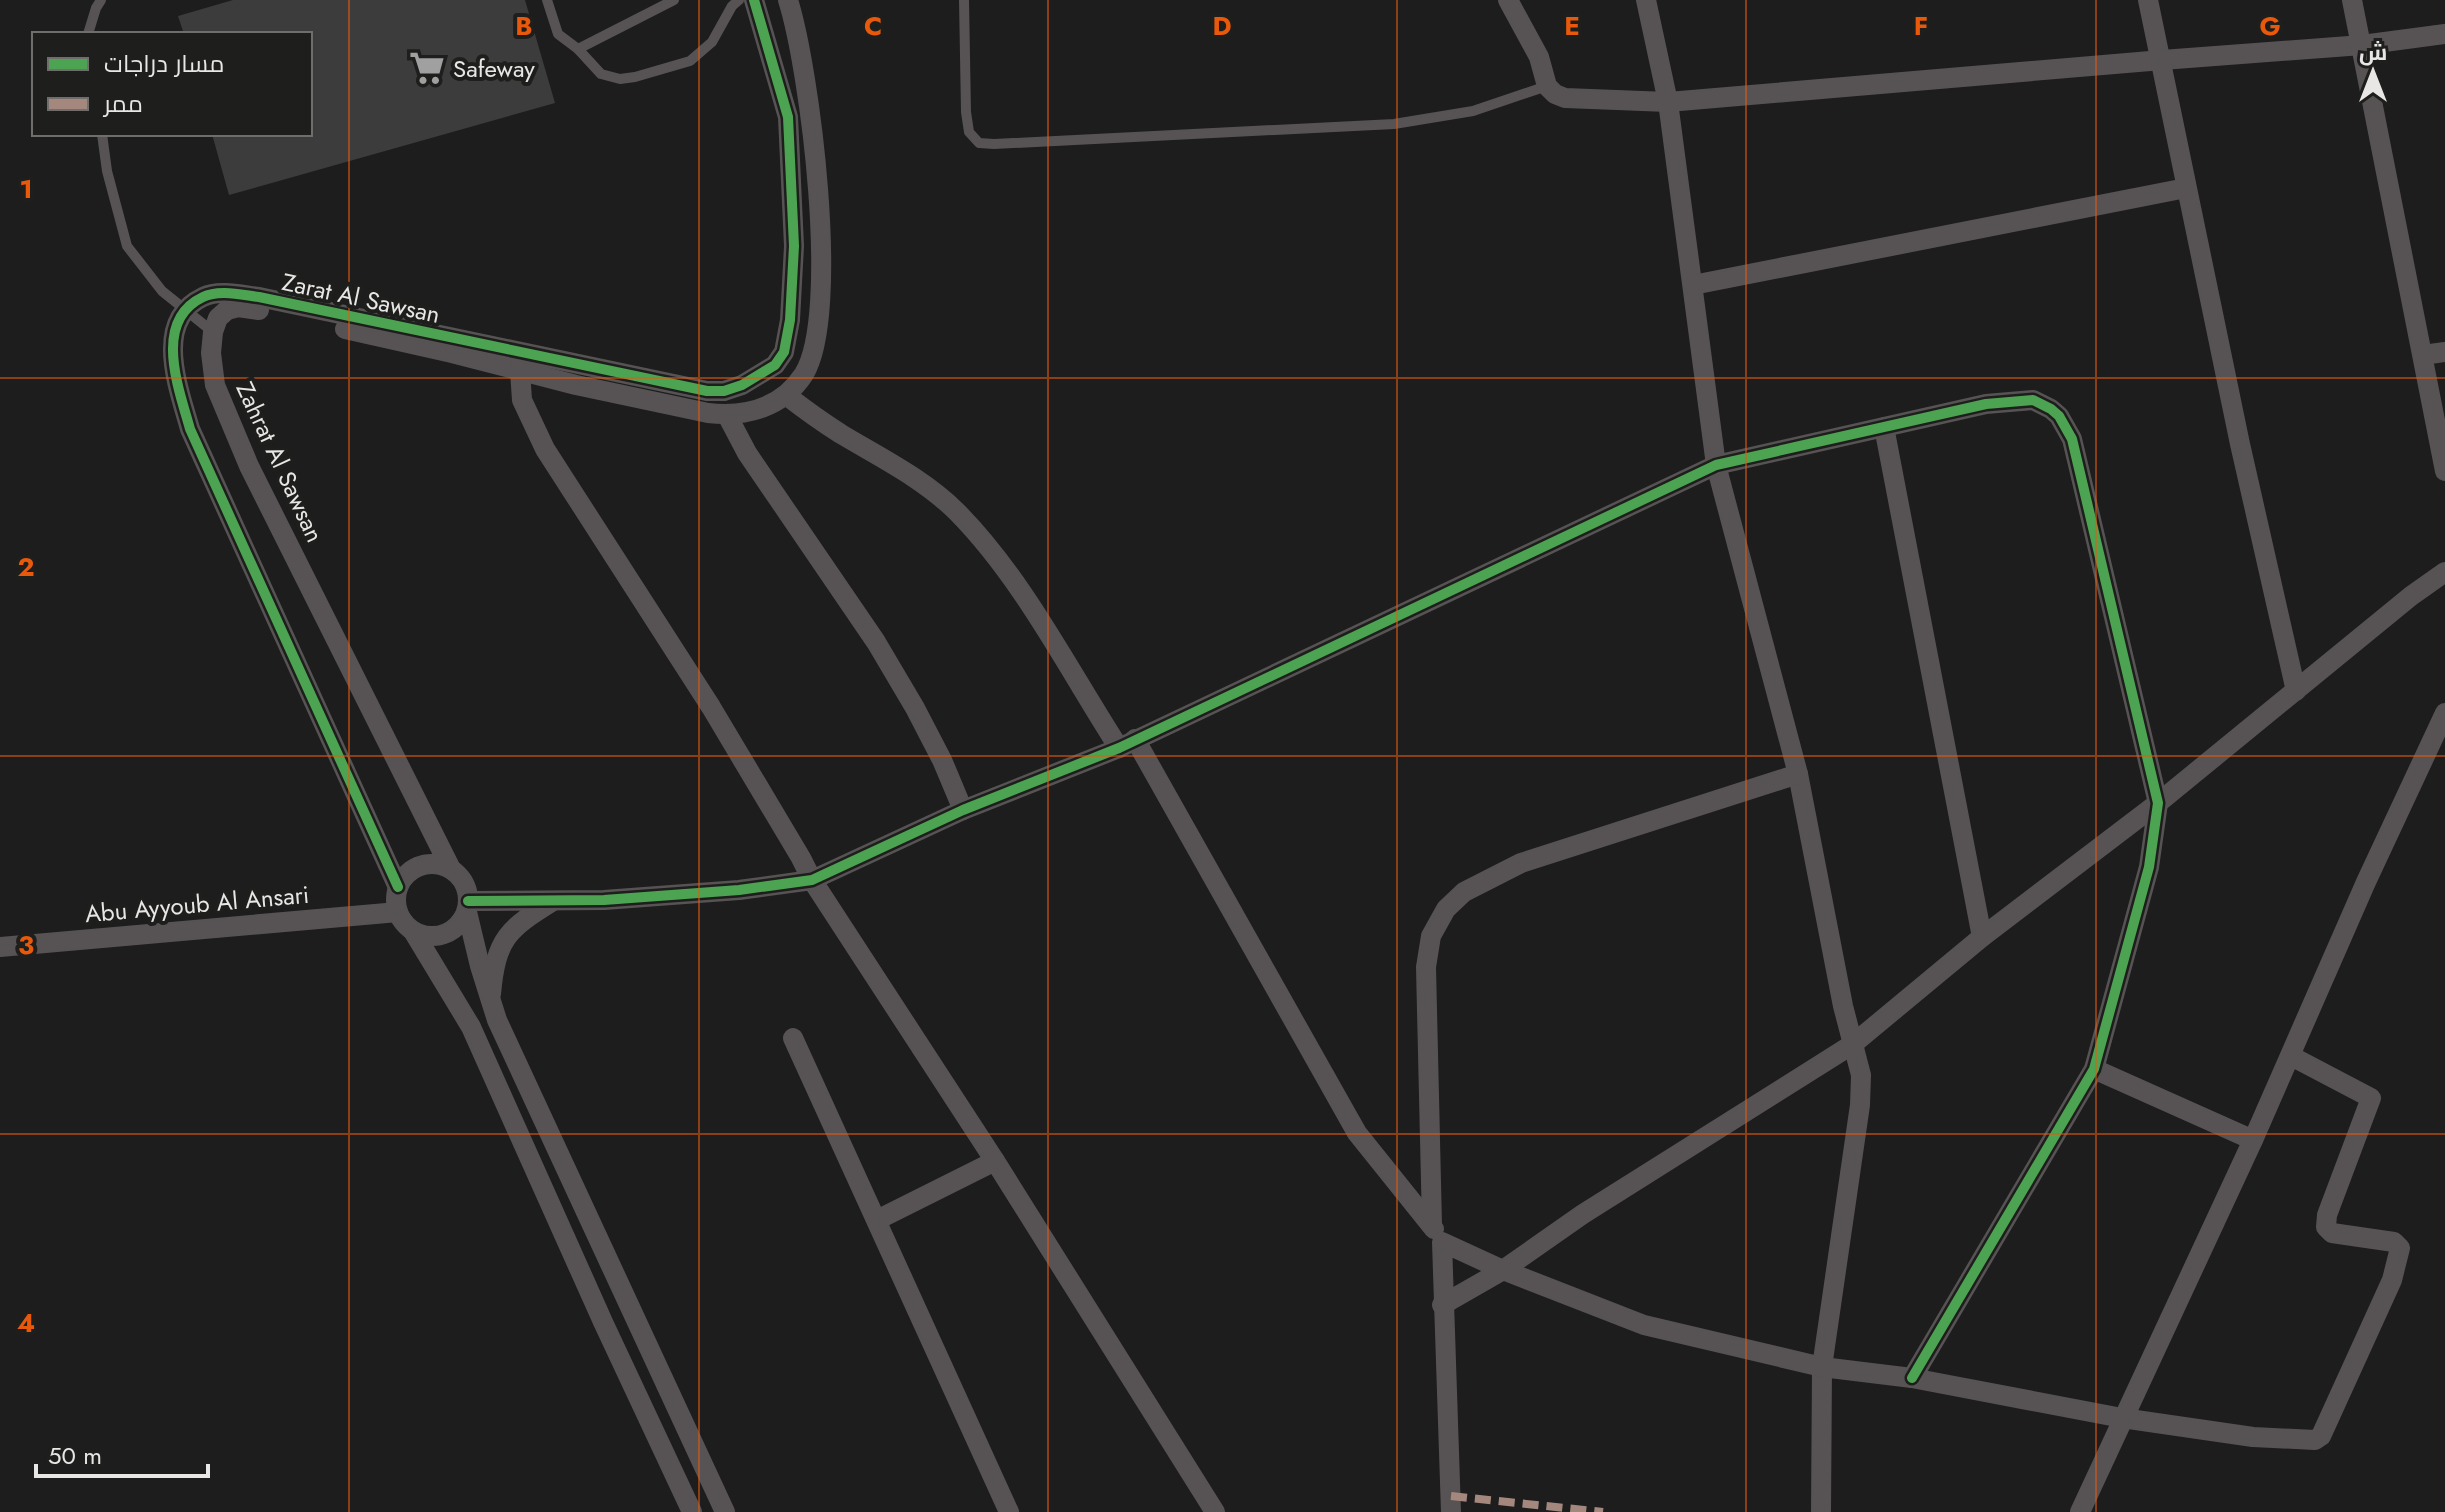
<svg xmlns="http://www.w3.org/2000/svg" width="2445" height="1512" font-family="Jost,Cairo,sans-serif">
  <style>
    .building { fill: #3c3c3c }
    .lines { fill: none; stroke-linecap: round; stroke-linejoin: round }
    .service { stroke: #575354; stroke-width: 10 }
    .minor { stroke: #575354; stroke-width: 20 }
    .quiet { stroke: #a5887d; stroke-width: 8; stroke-dasharray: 16 8; stroke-linecap: butt }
    .cycleway-casing { stroke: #1e1e1c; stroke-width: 15 }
    .cycleway { stroke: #4ca352; stroke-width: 10 }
    .grid { fill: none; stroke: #e8590c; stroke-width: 2; stroke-opacity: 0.55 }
    .labels { text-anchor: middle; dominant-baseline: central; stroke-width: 8; stroke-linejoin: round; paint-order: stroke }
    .poi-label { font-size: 24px; fill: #e8e7e6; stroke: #1e1e1c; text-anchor: start }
    .street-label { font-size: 24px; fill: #e8e7e6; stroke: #1e1e1c }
    .grid-label { font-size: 26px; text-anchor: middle; font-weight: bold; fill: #e8590c; stroke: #1e1e1c; stroke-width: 8; stroke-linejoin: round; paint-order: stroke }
  </style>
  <rect width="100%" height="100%" fill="#1d1d1d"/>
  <path class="building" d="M 233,0 L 525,0 L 555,103 L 229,195 L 212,134 L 310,134 L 310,34 L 184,34 L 178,16 Z"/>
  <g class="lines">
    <g class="service">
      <path d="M 547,0 L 558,34 L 578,49 L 601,74 L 620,79 L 635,77 L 690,61 L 712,42 L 732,6 L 739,0"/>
      <path d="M 964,0 L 966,112 L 969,132 L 979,143 L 994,144 L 1394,124 L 1473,111 L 1547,86"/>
      <path d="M 88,34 L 96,8 L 101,0"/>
      <path d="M 578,49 L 674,0"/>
      <path d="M 102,134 L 107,171 L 127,246 L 162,291 L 213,332"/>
    </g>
    <g class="minor">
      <path d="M 1508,0 L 1539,57 L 1547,86 L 1555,94 L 1565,98 L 1668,102 L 2162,60 L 2362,45 L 2445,34"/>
      <path d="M 1646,0 L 1668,102 L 1716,465 L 1798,774 L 1843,1006 L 1861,1075 L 1860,1105 L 1822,1367 L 1821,1512"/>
      <path d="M 2148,0 L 2240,444 L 2296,691"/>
      <path d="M 2352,0 L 2445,471"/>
      <path d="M 1693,285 L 2186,188"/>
      <path d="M 259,310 L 238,307 L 227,310 L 218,318 L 213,332 L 211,353 L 215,385 L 249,466 L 451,869"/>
      <path d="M 345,329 L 452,353 L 576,385 L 708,413 C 746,417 782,408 804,374 C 841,313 810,70 788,0"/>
      <path d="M 2423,355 L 2445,352"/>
      <path d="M 523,359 L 520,371 L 522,400 L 545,449 L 711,707 L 801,858 L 812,880 L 995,1161 L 1215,1512"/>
      <path d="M 786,395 C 804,409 822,422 841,434 C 881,458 924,479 957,512 C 1023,579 1068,669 1119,748"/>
      <path d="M 727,415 L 747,453 L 876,642 L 915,708 L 942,760 L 963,810"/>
      <path d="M 1884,427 L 1982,937"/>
      <path d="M 1135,739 L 1357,1133 L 1434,1229"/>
      <circle cx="432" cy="900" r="36"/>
      <path d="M 398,887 L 190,429 C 179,389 152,321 203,297 C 219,289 242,295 259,297 L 707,391 L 724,391 L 742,385 L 775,365 L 784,352 L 790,320 L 794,246 L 788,117 L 754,0"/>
      <path d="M 468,901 L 604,900 L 739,890 L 812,880 L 963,810 L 1119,748 L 1716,465 L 1986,404 L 2033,400 L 2051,409 L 2059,416 L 2072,439 L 2158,803 L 2149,867 L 2094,1069 L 1912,1378"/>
      <path d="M 467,912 L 480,966 L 497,1020 L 725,1512"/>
      <path d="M 413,931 L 471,1027 L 603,1322 L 692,1512"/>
      <path d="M 0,947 L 398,912"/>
      <path d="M 491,994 C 496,938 508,929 553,901"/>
      <path d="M 793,1038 L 1009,1512"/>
      <path d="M 2094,1069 L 2253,1140"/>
      <path d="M 877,1220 L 995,1161"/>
      <path d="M 1432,1225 L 1426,967 L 1431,936 L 1446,909 L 1464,892 L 1521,863 L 1798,774"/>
      <path d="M 1442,1305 L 1503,1270 L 1644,1325 L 1822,1367 L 1912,1378 L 2122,1418 L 2253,1437 L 2315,1440 L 2321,1436 L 2392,1280 L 2400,1248 L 2394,1242 L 2332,1233 L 2326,1227 L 2327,1215 L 2371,1098 L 2291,1056"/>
      <path d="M 1451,1512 L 1442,1242 L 1503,1270 L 1583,1214 L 1853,1044 L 1982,937 L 2158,803 L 2411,596 L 2445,572"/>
      <path d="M 2080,1512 L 2253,1140 L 2366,882 L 2445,713"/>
    </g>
    <path class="quiet" d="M 1451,1496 L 1603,1512"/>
    <g class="cycleway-casing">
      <g id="cycleway">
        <path d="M 398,887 L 190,429 C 179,389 152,321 203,297 C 219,289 242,295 259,297 L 707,391 L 724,391 L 742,385 L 775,365 L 784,352 L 790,320 L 794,246 L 788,117 L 754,0"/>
        <path d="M 468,901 L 604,900 L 739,890 L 812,880 L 963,810 L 1119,748 L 1716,465 L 1986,404 L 2033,400 L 2051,409 L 2059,416 L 2072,439 L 2158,803 L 2149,867 L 2094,1069 L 1912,1378"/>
      </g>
    </g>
    <use href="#cycleway" class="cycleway"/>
  </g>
  <path class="grid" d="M 349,0 L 349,1512M 699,0 L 699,1512M 1048,0 L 1048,1512M 1397,0 L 1397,1512M 1746,0 L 1746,1512M 2096,0 L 2096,1512M 0,378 L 2445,378M 0,756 L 2445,756M 0,1134 L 2445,1134"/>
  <defs>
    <g id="supermarket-bare" transform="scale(2.76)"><path d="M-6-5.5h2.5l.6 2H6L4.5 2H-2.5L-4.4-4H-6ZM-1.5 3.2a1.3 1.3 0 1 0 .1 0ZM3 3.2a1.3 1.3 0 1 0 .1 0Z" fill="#a1a0a0" stroke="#1e1e1c" stroke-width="2.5" paint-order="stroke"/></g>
  </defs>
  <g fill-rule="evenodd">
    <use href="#supermarket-bare" x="427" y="68"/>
  </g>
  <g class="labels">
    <g class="poi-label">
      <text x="453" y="68">Safeway</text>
    </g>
    <g class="street-label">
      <text transform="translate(361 298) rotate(12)">Zarat Al Sawsan</text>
      <text transform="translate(280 462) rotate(65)">Zahrat Al Sawsan</text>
      <text transform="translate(197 904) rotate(-5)">Abu Ayyoub Al Ansari</text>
    </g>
  </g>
  <g class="grid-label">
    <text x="524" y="35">B</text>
    <text x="873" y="35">C</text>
    <text x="1222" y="35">D</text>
    <text x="1572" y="35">E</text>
    <text x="1921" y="35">F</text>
    <text x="2270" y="35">G</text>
    <text x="26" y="198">1</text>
    <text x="26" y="576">2</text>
    <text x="26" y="954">3</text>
    <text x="26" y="1332">4</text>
  </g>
  <rect x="32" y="32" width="280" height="104" fill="#1e1e1c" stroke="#6f6e6d" stroke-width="2"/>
  <rect x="48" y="58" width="40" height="12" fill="#4ca352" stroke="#6f6e6d" stroke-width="2"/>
  <text x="104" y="72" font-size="24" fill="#e8e7e6">مسار دراجات</text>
  <rect x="48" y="98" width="40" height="12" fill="#a5887d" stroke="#6f6e6d" stroke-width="2"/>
  <text x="104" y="112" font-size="24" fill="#e8e7e6">ممر</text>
  <g transform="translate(2373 72)" stroke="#1e1e1c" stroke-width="6" paint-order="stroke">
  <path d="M0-6L14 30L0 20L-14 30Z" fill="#e8e7e6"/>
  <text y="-12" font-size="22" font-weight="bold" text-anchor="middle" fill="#e8e7e6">ش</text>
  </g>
  <path d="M36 1464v12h172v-12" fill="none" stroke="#e8e7e6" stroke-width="4"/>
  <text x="48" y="1464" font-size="24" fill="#e8e7e6" stroke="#1e1e1c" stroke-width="6" paint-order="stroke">50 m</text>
</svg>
